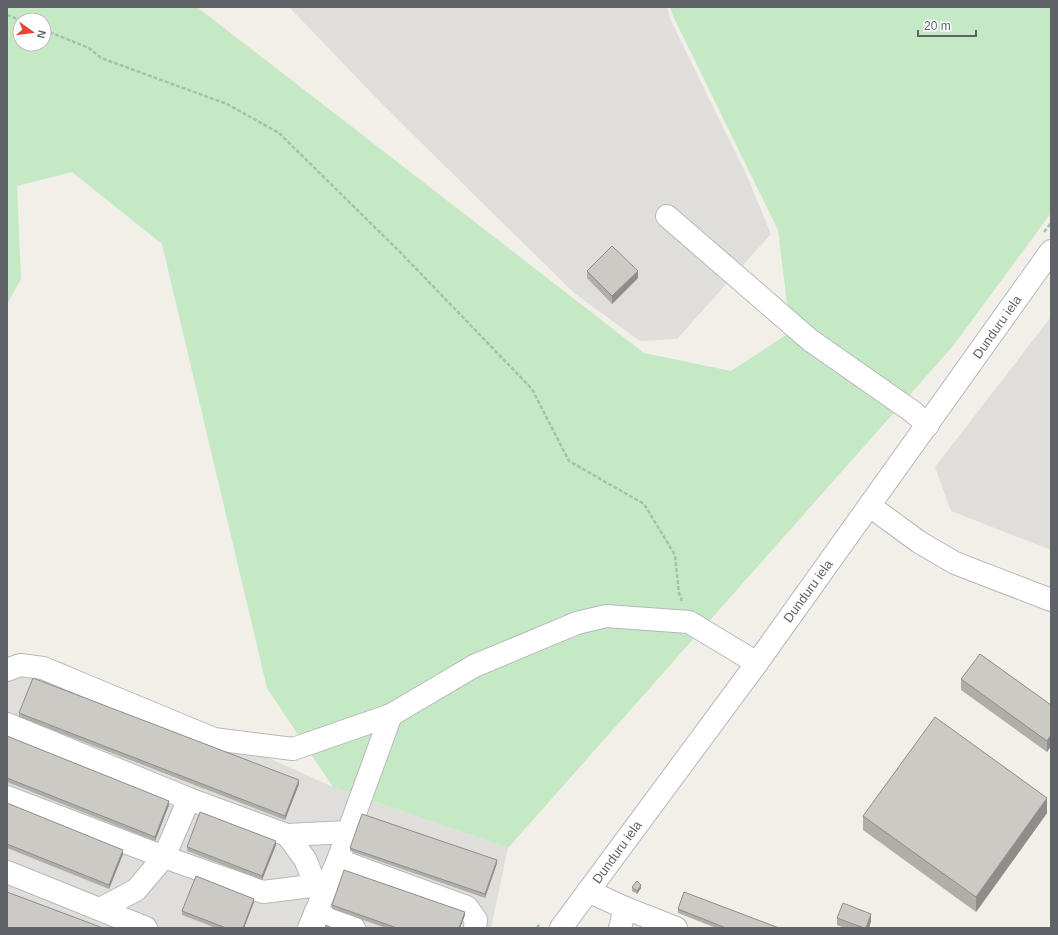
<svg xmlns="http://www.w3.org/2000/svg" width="1058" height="935" font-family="Arial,sans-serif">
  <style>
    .industrial { fill: #e0deda }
    .green { fill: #c5e8c5; fill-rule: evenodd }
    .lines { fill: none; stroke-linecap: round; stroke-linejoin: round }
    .minor-casing { stroke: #b5b8bc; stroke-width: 24 }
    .path { stroke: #9cc7a9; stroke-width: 2.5; stroke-dasharray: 4 2; stroke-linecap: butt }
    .minor { stroke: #fff; stroke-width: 22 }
    .wall { fill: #afaea9 }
    .shaded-wall { fill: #8f8d8a }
    .building { fill: #cccac5; stroke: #8f8d8a }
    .labels { text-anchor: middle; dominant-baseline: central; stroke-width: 3; stroke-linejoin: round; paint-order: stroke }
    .street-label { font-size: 13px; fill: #5f6368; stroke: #fff }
  </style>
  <rect width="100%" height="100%" fill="#f1efe8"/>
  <g class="industrial">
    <path d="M 289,7 L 667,7 L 671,21 L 747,176 L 771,234 L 677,339 L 640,341 L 574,293 L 384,106 Z"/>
    <path d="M 1051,317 L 1051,550 L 951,511 L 935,467 Z"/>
    <path d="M 19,653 L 62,662 L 207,730 L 333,787 L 508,848 L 491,928 L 7,928 L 7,661 Z"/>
  </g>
  <path class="green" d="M 7,7 L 197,7 L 644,353 L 731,371 L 786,335 L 787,303 L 778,230 L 673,16 L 670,7 L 1051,7 L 1051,213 L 953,346 L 508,848 L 333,787 L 267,688 L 162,244 L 72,172 L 17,186 L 21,279 L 7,304 ZM 20,20 L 44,20 L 44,44 L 20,44 Z"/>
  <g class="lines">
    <g class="minor-casing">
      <g id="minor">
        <path d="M 667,216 L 810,340 L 913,412 L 928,425"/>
        <path d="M 870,506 L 919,542 L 955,563 L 1051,600"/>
        <path d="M 7,670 L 20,665 L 43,668 L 214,739 L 293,749 L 391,715 L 474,666 L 577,623 L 606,616 L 689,622 L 757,663"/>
        <path d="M 7,724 L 189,799 L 287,835 L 348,832"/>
        <path d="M 7,797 L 164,857 L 263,892 L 327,884"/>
        <path d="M 287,835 L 305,859 L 316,886"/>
        <path d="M 338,860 L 467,907 L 476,920 L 475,928"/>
        <path d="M 7,872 L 146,928"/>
        <path d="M 588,891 L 625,908 L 676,928"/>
        <path d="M 100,909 L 136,890 L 164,857 L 189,799"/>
        <path d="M 315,913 L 354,928"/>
        <path d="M 309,928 L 338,860 L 391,715"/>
        <path d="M 561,928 L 757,663 L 1051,251"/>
        <path d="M 620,928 L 625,908"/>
      </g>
    </g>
    <g class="path">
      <path d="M 7,15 L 20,20"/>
      <path d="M 44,30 L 89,48 L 101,58 L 227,104 L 279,133 L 401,253 L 532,389 L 569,461 L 644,504 L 675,555 L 679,593 L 682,601"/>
      <path d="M 1044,232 L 1051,223"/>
      <path d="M 537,928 L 540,923"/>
    </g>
    <use href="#minor" class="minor"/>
  </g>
  <g class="wall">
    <path d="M 587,271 L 638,278 L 612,304 L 587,278 Z"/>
    <path d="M 961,679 L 1051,705 L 1051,746 L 1047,752 L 961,690 Z"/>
    <path d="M 19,713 L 299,784 L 285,820 L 19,717 Z"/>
    <path d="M 7,736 L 169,805 L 155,841 L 7,782 Z"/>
    <path d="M 7,803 L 123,854 L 109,889 L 7,848 Z"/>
    <path d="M 1047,813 L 976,912 L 863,830 L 863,816 Z"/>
    <path d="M 276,845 L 262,880 L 187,851 L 187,847 Z"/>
    <path d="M 350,848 L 497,863 L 485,898 L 350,851 Z"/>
    <path d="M 632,887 L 641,888 L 637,894 L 632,891 Z"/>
    <path d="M 254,902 L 244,928 L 216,928 L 182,915 L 182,911 Z"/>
    <path d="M 332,905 L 465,915 L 460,928 L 386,928 L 332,909 Z"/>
    <path d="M 678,909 L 779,928 L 716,928 L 678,913 Z"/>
    <path d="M 837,918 L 871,921 L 869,928 L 845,928 L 837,925 Z"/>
  </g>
  <g class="shaded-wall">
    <path d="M 638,271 L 638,278 L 612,304 L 612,296 Z"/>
    <path d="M 1051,735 L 1051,746 L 1047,752 L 1047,741 Z"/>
    <path d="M 299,780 L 299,784 L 285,820 L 285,816 Z"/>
    <path d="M 1047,798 L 1047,813 L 976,912 L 976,897 Z"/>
    <path d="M 169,801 L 169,805 L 155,841 L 155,837 Z"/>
    <path d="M 276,841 L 276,845 L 262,880 L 262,876 Z"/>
    <path d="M 123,850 L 123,854 L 109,889 L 109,885 Z"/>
    <path d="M 497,860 L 497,863 L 485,898 L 485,894 Z"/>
    <path d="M 641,885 L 641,888 L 637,894 L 637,891 Z"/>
    <path d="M 254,899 L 254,902 L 244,928 L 243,928 Z"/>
    <path d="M 465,912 L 465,915 L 460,928 L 459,928 Z"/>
    <path d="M 871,914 L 871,921 L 869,928 L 866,928 Z"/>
  </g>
  <g class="building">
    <path d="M 612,246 L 638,271 L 612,296 L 587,271 Z"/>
    <path d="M 980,654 L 1051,705 L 1051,735 L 1047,741 L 961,679 Z"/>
    <path d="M 33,678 L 299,780 L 285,816 L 19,713 Z"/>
    <path d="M 935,717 L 1047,798 L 976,897 L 863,816 Z"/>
    <path d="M 7,736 L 169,801 L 155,837 L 7,778 Z"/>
    <path d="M 7,803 L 123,850 L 109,885 L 7,844 Z"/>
    <path d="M 200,812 L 276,841 L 262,876 L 187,847 Z"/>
    <path d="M 362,814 L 497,860 L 485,894 L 350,848 Z"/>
    <path d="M 344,870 L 465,912 L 459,928 L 397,928 L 332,905 Z"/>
    <path d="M 196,876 L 254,899 L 243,928 L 226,928 L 182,911 Z"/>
    <path d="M 637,881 L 641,885 L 637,891 L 632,887 Z"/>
    <path d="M 7,892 L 103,928 L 7,928 Z"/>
    <path d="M 684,892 L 779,928 L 726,928 L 678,909 Z"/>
    <path d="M 843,903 L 871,914 L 866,928 L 864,928 L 837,918 Z"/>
    <path d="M 326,925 L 332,928 L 325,928 Z"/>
  </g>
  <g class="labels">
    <g class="street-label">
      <text transform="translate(997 327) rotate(-55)">Dunduru iela</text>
      <text transform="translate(808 591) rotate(-54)">Dunduru iela</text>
      <text transform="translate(617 852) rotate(-54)">Dunduru iela</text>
    </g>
  </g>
  <rect width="1058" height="935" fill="none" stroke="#5f6368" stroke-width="16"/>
  <g transform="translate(32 32) rotate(104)"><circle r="19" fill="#ffffff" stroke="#bfc1c3"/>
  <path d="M0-3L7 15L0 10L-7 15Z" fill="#ea4335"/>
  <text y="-6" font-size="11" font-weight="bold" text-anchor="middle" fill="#5f6368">N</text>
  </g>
  <path d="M918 30v6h58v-6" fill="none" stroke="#5f6368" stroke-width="2"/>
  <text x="924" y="30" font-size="12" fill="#5f6368" stroke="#ffffff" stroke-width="3" paint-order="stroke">20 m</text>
</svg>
